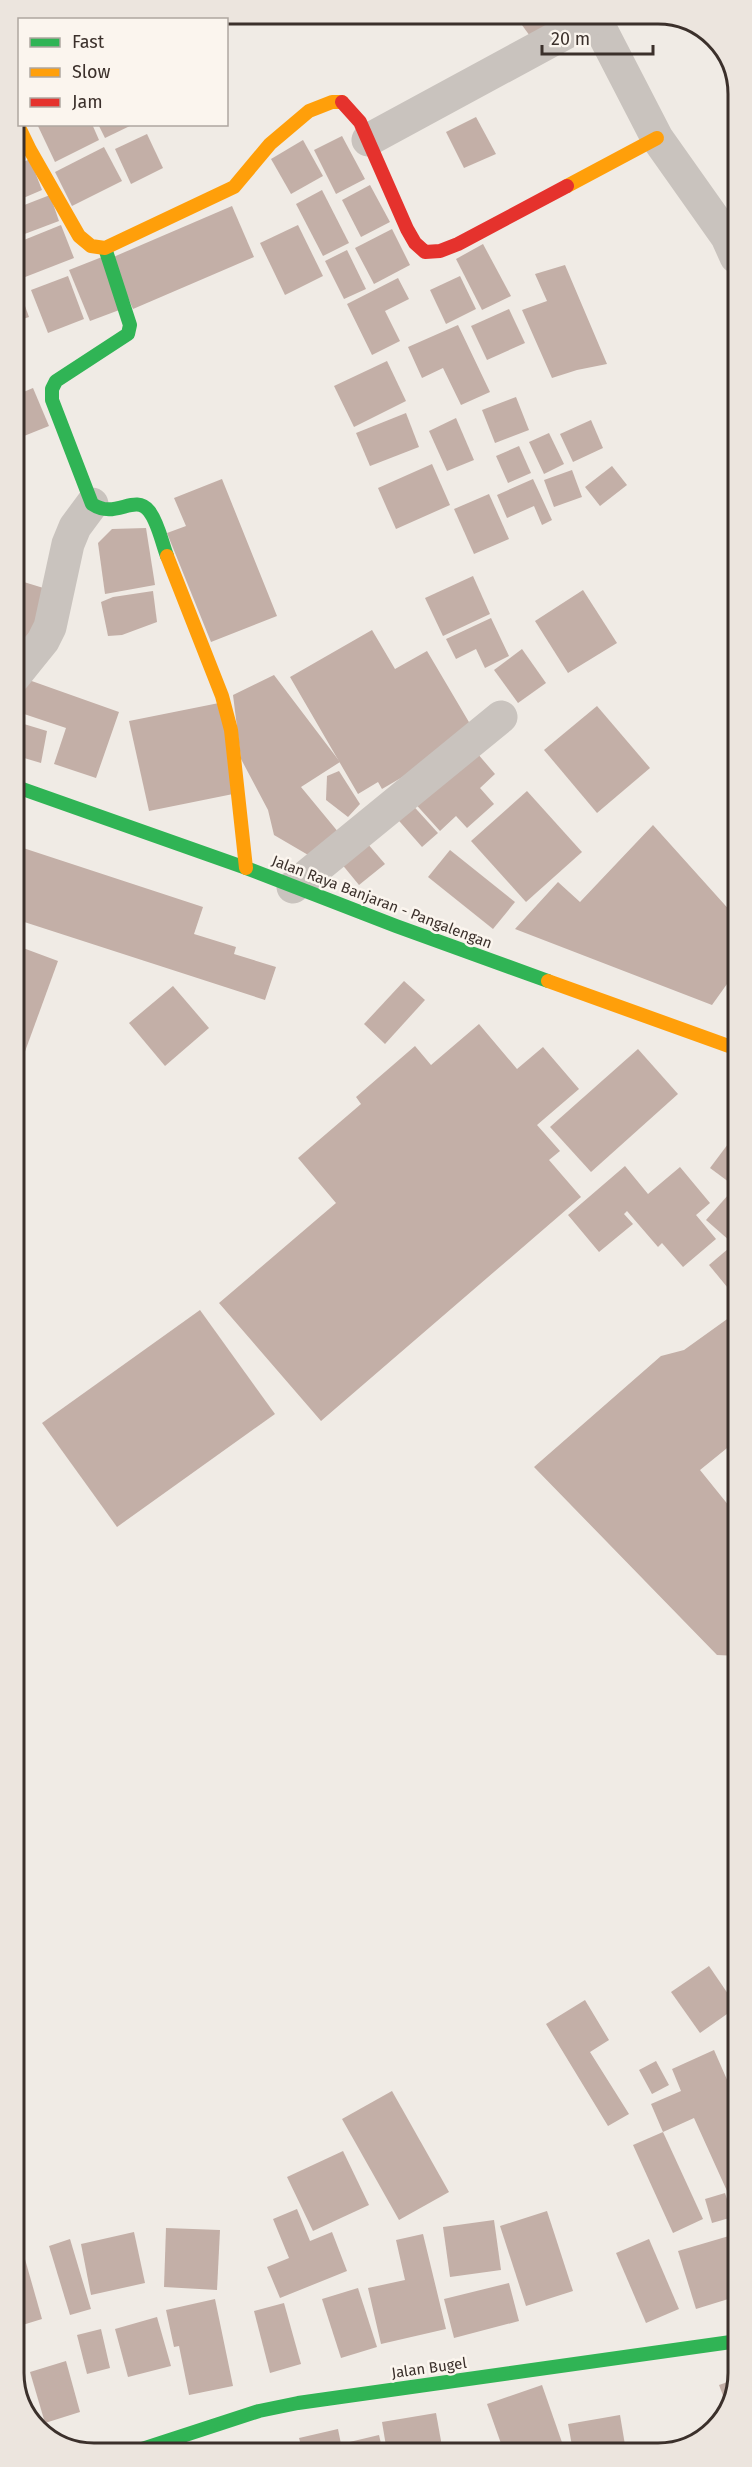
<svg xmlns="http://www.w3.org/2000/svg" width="752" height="2467" font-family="'Fira Sans',sans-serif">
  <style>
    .building { fill: #c3afa7 }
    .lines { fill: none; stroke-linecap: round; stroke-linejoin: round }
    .street { stroke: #c9c3be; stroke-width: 33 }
    .fast { stroke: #30b455; stroke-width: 14 }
    .slow { stroke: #ff9f0a; stroke-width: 14 }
    .jam { stroke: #e5322d; stroke-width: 14 }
    .labels { text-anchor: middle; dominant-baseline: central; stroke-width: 5; stroke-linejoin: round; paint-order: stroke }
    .street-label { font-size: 15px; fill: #3b302b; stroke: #fbf5ee }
    .rim { fill: none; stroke: #3b302b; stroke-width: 3 }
  </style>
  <rect width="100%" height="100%" fill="#f0ebe5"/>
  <g class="building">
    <path d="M 514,14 L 574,14 L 535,43 Z"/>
    <path d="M 476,117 L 496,154 L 464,168 L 446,132 Z"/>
    <path d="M 37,124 L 92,124 L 99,140 L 55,162 Z"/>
    <path d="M 98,124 L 134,124 L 105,138 Z"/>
    <path d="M 147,134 L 163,168 L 131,184 L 115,149 Z"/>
    <path d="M 342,136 L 365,179 L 336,194 L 314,150 Z"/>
    <path d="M 303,140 L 323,176 L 291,194 L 271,159 Z"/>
    <path d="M 104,147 L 122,181 L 72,206 L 55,172 Z"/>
    <path d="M 30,159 L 42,190 L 14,202 L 14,166 Z"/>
    <path d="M 370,185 L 390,222 L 361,237 L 342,200 Z"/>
    <path d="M 322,190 L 349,243 L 323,256 L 296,204 Z"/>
    <path d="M 50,195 L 59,221 L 14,238 L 14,209 Z"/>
    <path d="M 232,206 L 254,257 L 133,309 L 111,258 Z"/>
    <path d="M 61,225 L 74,258 L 20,279 L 14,262 L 14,244 Z"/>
    <path d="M 298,225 L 323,276 L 285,295 L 260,243 Z"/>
    <path d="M 392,229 L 410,265 L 374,284 L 355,248 Z"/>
    <path d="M 483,244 L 511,296 L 482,310 L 456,259 Z"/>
    <path d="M 347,250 L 366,289 L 344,299 L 325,261 Z"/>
    <path d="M 102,257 L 122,309 L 90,321 L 69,270 Z"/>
    <path d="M 565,265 L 607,364 L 577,370 L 552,378 L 522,310 L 547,301 L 535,274 Z"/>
    <path d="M 68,276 L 84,319 L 48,333 L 31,290 Z"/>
    <path d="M 460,276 L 476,309 L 446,324 L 430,290 Z"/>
    <path d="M 398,278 L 409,299 L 385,311 L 400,341 L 372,355 L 347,304 Z"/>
    <path d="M 21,295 L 29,317 L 14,322 L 14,297 Z"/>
    <path d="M 509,309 L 525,343 L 487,360 L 471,326 Z"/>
    <path d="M 458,325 L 490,392 L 461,405 L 443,368 L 422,378 L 408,347 Z"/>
    <path d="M 387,361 L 406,401 L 354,427 L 334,386 Z"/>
    <path d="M 33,388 L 49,426 L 14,440 L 14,396 Z"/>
    <path d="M 516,397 L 529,430 L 495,443 L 482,410 Z"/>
    <path d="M 406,413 L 419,447 L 370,466 L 356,433 Z"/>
    <path d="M 456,418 L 474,460 L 447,471 L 429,431 Z"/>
    <path d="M 591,420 L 603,448 L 573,462 L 560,434 Z"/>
    <path d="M 549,433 L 564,464 L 544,474 L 529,442 Z"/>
    <path d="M 519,446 L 531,473 L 508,483 L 496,456 Z"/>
    <path d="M 432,464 L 450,505 L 396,529 L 378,488 Z"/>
    <path d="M 612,466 L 627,485 L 600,506 L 585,487 Z"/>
    <path d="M 572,470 L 582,497 L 554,507 L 544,480 Z"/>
    <path d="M 222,479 L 277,616 L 211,642 L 167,533 L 186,526 L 174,498 Z"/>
    <path d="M 533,479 L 552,520 L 542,525 L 534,506 L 507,518 L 497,495 Z"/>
    <path d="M 489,494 L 509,539 L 474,554 L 454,509 Z"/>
    <path d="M 146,528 L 155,585 L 105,594 L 98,543 L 112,529 Z"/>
    <path d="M 473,576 L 490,614 L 443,636 L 425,598 Z"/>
    <path d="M 14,579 L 50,590 L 45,633 L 14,659 Z"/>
    <path d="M 583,590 L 617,643 L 568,673 L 535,621 Z"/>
    <path d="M 153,591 L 157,622 L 122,635 L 108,636 L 101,602 L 113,597 Z"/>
    <path d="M 491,618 L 509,656 L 485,668 L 476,649 L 456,659 L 446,639 Z"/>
    <path d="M 372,630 L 395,669 L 427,651 L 476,734 L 382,789 L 378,782 L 358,794 L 290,677 Z"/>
    <path d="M 522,649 L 546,683 L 518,703 L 494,670 Z"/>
    <path d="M 274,675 L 340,762 L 301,787 L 339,833 L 315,859 L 274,835 L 268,810 L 241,759 L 233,695 Z"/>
    <path d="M 26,679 L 119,712 L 96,778 L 54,764 L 66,728 L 15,711 Z"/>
    <path d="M 219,703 L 238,793 L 149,811 L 129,721 Z"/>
    <path d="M 597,706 L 650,768 L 597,813 L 544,750 Z"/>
    <path d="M 14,721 L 47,731 L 41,763 L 14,755 Z"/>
    <path d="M 471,746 L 495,774 L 480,788 L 494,804 L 467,828 L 456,816 L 440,831 L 411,799 Z"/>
    <path d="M 339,771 L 360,804 L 348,817 L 326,800 L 327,776 Z"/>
    <path d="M 527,791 L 582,852 L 526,902 L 471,841 Z"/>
    <path d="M 408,800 L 438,833 L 422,847 L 393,814 Z"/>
    <path d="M 653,825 L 733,914 L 737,910 L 737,970 L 712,1005 L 515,929 L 558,882 L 580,902 Z"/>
    <path d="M 361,836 L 385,864 L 359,885 L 336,857 Z"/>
    <path d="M 14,845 L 203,907 L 194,934 L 236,947 L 234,954 L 276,967 L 265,1000 L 15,919 Z"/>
    <path d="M 450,850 L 515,902 L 493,929 L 428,877 Z"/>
    <path d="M 15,945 L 58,961 L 23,1057 L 15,1054 Z"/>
    <path d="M 404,981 L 425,1000 L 385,1044 L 364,1024 Z"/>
    <path d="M 173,986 L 209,1028 L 165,1066 L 129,1023 Z"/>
    <path d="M 479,1024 L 517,1069 L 543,1047 L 579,1089 L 537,1125 L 560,1151 L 549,1160 L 581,1197 L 321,1421 L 219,1303 L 336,1203 L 298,1158 L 361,1104 L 356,1097 L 415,1046 L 431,1065 Z"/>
    <path d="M 638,1049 L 678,1094 L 591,1172 L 550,1127 Z"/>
    <path d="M 737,1132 L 737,1188 L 710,1168 Z"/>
    <path d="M 625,1166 L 648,1194 L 680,1167 L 710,1203 L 696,1215 L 716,1239 L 683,1267 L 662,1243 L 658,1247 L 627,1211 L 624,1214 L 633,1224 L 599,1252 L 568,1215 Z"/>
    <path d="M 729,1194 L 737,1200 L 737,1232 L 730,1241 L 706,1220 Z"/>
    <path d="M 735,1243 L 737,1246 L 737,1299 L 709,1265 Z"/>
    <path d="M 200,1310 L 275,1414 L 117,1527 L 42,1423 Z"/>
    <path d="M 737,1312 L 737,1440 L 700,1470 L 738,1517 L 738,1656 L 717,1655 L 534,1467 L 661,1356 L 684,1350 Z"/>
    <path d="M 709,1966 L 737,2007 L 700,2033 L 671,1992 Z"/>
    <path d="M 585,2000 L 609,2040 L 590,2052 L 629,2114 L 608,2126 L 546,2024 Z"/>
    <path d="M 714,2050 L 732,2091 L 736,2089 L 738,2095 L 738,2200 L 732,2202 L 694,2118 L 663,2132 L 651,2104 L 681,2091 L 672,2069 Z"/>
    <path d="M 656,2061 L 669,2085 L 652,2094 L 639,2070 Z"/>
    <path d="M 392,2091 L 449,2192 L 399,2220 L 342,2119 Z"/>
    <path d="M 663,2132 L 703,2219 L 673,2233 L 633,2145 Z"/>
    <path d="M 343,2151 L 369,2205 L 313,2231 L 287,2177 Z"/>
    <path d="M 725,2193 L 733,2217 L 712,2223 L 705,2199 Z"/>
    <path d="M 297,2209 L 310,2241 L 332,2232 L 347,2271 L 280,2298 L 267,2267 L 289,2258 L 273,2219 Z"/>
    <path d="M 547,2211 L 573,2291 L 526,2306 L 500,2226 Z"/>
    <path d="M 494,2220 L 501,2270 L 450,2277 L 443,2227 Z"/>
    <path d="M 166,2228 L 220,2230 L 217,2290 L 164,2287 Z"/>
    <path d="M 17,2231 L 42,2319 L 16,2327 L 16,2231 Z"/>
    <path d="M 134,2232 L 145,2283 L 91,2295 L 81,2244 Z"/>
    <path d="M 423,2234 L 446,2329 L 381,2344 L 368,2288 L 405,2280 L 396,2240 Z"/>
    <path d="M 729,2236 L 738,2266 L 738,2296 L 696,2309 L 678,2251 Z"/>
    <path d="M 70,2239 L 91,2309 L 70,2315 L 49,2246 Z"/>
    <path d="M 649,2239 L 679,2309 L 646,2323 L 616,2253 Z"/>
    <path d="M 509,2283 L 519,2321 L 454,2338 L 444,2299 Z"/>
    <path d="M 358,2288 L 377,2347 L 341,2358 L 322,2299 Z"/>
    <path d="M 215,2299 L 233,2386 L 189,2395 L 179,2346 L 174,2347 L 166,2310 Z"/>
    <path d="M 284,2303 L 301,2364 L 270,2373 L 254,2311 Z"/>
    <path d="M 157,2317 L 171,2366 L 128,2377 L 115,2329 Z"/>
    <path d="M 101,2329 L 110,2368 L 87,2374 L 77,2335 Z"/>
    <path d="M 66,2361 L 80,2412 L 45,2423 L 30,2372 Z"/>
    <path d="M 736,2379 L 735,2383 L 727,2406 L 719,2385 Z"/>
    <path d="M 542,2385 L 565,2451 L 504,2452 L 487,2404 Z"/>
    <path d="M 436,2413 L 443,2452 L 387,2452 L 382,2422 Z"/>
    <path d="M 620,2415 L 626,2451 L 573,2451 L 568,2424 Z"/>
    <path d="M 338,2429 L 341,2444 L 379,2435 L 383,2452 L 303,2452 L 299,2438 Z"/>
  </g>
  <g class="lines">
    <g class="street">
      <path d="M 593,14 L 657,138 L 727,237 L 736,257"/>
      <path d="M 368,140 L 595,17"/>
      <path d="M 14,677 L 43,641 L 50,627 L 68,544 L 75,527 L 92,504"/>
      <path d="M 293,887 L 501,717"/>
    </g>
    <g class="fast">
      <path d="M 105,248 L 130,325 L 128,334 L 56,381 L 52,389 L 52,400 L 92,504 C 116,520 134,493 149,511 C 158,522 162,543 167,556"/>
      <path d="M 14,786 L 246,868 L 396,926 L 548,981"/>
      <path d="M 130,2453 L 259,2411 L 298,2403 L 738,2341"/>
    </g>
    <g class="slow">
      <path d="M 14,117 L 30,150 L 79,236 L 91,246 L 105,248 L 234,187 L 270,144 L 309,111 L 332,102 L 342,102"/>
      <path d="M 567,186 L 657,138"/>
      <path d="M 167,556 L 222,696 L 231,730 L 246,868"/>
      <path d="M 548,981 L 737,1049"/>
    </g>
    <path class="jam" d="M 342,102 L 360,122 L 407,229 L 415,243 L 425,252 L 440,251 L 458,244 L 567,186"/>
  </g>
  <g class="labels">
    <g class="street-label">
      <text transform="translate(382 902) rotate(21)">Jalan Raya Banjaran - Pangalengan</text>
      <text transform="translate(429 2368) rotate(-8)">Jalan Bugel</text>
    </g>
  </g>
  <path d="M0 0H752V2467H0ZM94 24H658A70 70 0 0 1 728 94V2373A70 70 0 0 1 658 2443H94A70 70 0 0 1 24 2373V94A70 70 0 0 1 94 24Z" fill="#ece5de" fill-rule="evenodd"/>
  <path class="rim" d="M94 24H658A70 70 0 0 1 728 94V2373A70 70 0 0 1 658 2443H94A70 70 0 0 1 24 2373V94A70 70 0 0 1 94 24Z"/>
  <rect x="18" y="18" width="210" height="108" fill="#fbf5ee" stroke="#aea6a0" stroke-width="1.5"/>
  <rect x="30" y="38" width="30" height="9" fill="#30b455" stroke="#aea6a0" stroke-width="1.5"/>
  <text x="72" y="48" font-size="18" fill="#3b302b">Fast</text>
  <rect x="30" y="68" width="30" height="9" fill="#ff9f0a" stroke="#aea6a0" stroke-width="1.5"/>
  <text x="72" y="78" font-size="18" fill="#3b302b">Slow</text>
  <rect x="30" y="98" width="30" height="9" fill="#e5322d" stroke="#aea6a0" stroke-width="1.5"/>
  <text x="72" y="108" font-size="18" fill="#3b302b">Jam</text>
  <path d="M542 45v9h111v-9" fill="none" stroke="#3b302b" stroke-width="3"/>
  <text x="551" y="45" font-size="18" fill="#3b302b" stroke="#fbf5ee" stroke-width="4.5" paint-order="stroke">20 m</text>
</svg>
